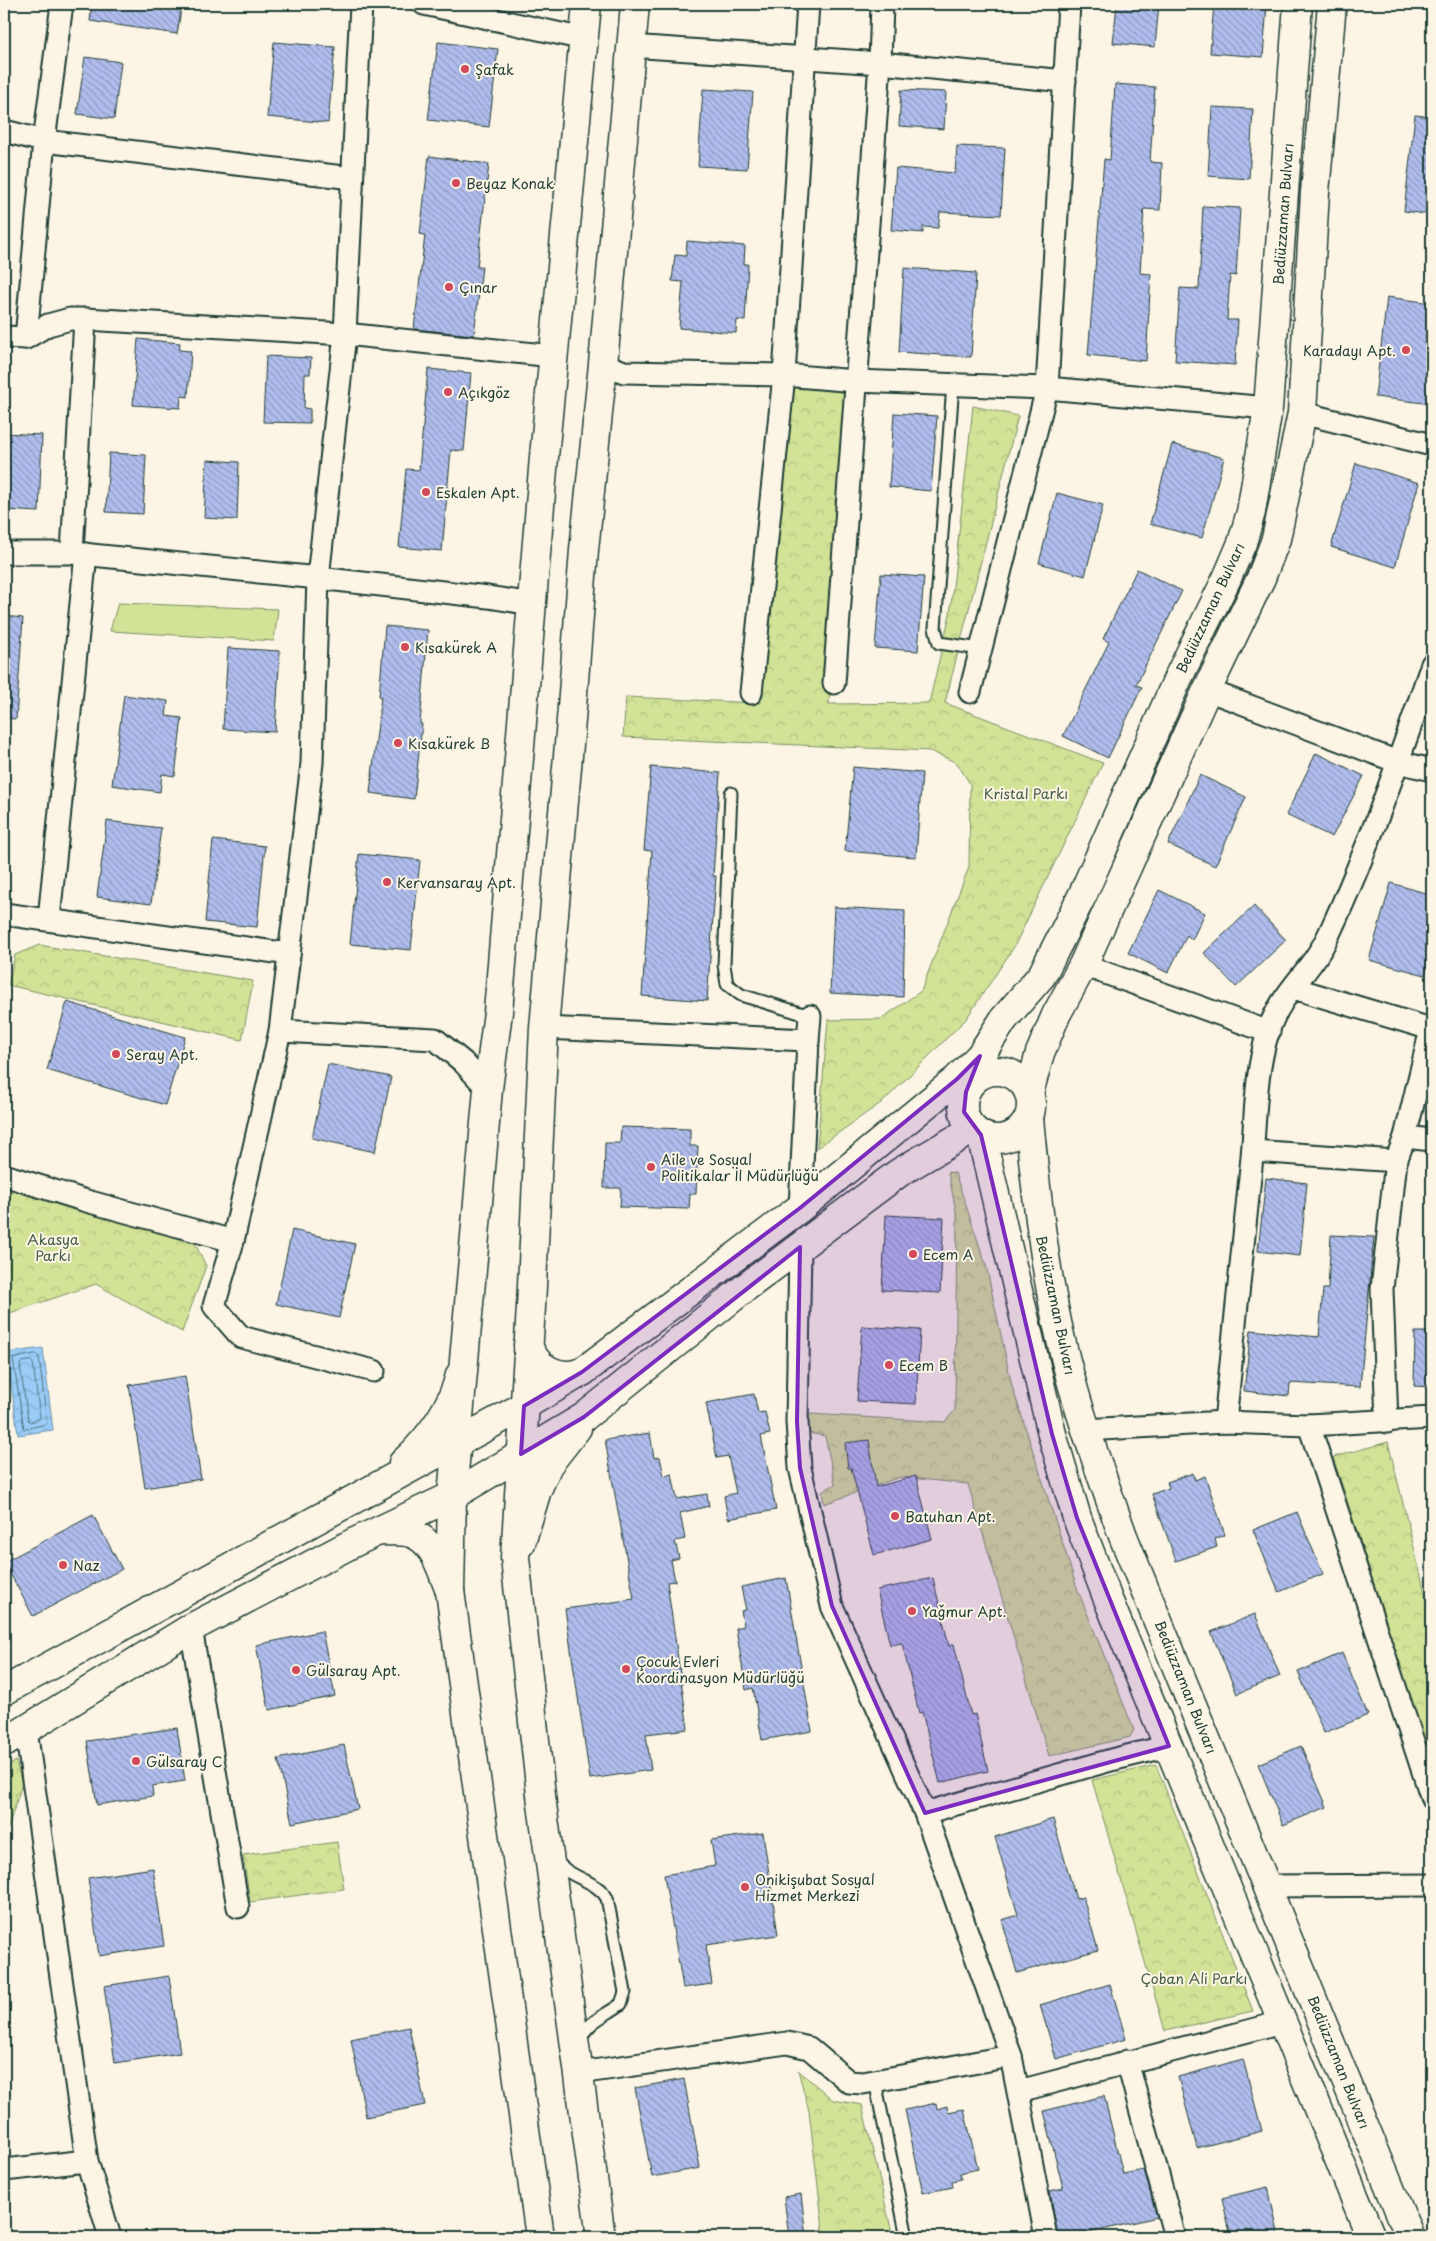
<svg xmlns="http://www.w3.org/2000/svg" width="1436" height="2241" font-family="'Playpen Sans',sans-serif">
  <style>
    .green { fill: #d2e296; stroke: #789065 }
    .park { fill: url(#park-crowns); stroke: #789065 }
    .water { fill: url(#water-waves); stroke: #6993aa }
    .lines { fill: none; stroke-linecap: round; stroke-linejoin: round }
    .shore { stroke: #517682; stroke-width: 1 }
    .building { fill: url(#building-back-hatch); stroke: #1f3d34 }
    .lane-casing { stroke: #1f3d34; stroke-width: 15 }
    .street-casing { stroke: #1f3d34; stroke-width: 25 }
    .secondary-casing { stroke: #1f3d34; stroke-width: 31 }
    .primary-casing { stroke: #1f3d34; stroke-width: 31 }
    .lane { stroke: #fcf5e5; stroke-width: 11 }
    .street { stroke: #fcf5e5; stroke-width: 21 }
    .secondary { stroke: #fcf5e5; stroke-width: 28 }
    .primary { stroke: #fcf5e5; stroke-width: 28 }
    .marked { fill: #7b2cbf; fill-opacity: 0.2; stroke: #7b2cbf; stroke-width: 4; stroke-linejoin: round }
    .poi-dot { fill: #d1495b; stroke: #fcf5e5; stroke-width: 2 }
    .labels { text-anchor: middle; dominant-baseline: central; stroke-width: 4; stroke-linejoin: round; paint-order: stroke }
    .poi-label { font-size: 14px; fill: #1f3d34; stroke: #fcf5e5; text-anchor: start }
    .street-label { font-size: 14px; fill: #1f3d34; stroke: #fcf5e5 }
    .park-label { font-size: 14px; fill: #435e48; stroke: #fcf5e5 }
  </style>
  <defs>
    <pattern id="park-crowns" width="20" height="18" patternUnits="userSpaceOnUse" patternTransform="scale(1.25)"><rect width="20" height="18" fill="#d2e296"/><path d="M2 6a3 3 0 1 1 6 0M12 15a3 3 0 1 1 6 0" fill="none" stroke="#b4c382"/></pattern>
    <pattern id="water-waves" width="16" height="10" patternUnits="userSpaceOnUse" patternTransform="scale(1.25)"><rect width="16" height="10" fill="#9bccf8"/><path d="M0 5q4-4 8 0t8 0" fill="none" stroke="#85b0d5"/></pattern>
    <pattern id="building-back-hatch" width="6" height="6" patternUnits="userSpaceOnUse" patternTransform="scale(1.25)"><rect width="6" height="6" fill="#b1bded"/><path d="M-1 5l2 2M0 0l6 6M5-1l2 2" fill="none" stroke="#8f9bc1"/></pattern>
  </defs>
  <rect width="100%" height="100%" fill="#fcf5e5"/>
  <filter id="ink" filterUnits="userSpaceOnUse"><feTurbulence type="fractalNoise" baseFrequency=".02" numOctaves="2"/><feDisplacementMap in="SourceGraphic" scale="10" xChannelSelector="R" yChannelSelector="G"/><feConvolveMatrix kernelMatrix="1 2 1 2 8 2 1 2 1" color-interpolation-filters="sRGB"/></filter>
  <g filter="url(#ink)">
    <path class="green" d="M 118,603 L 278,609 L 274,641 L 110,631 Z"/>
    <g class="park">
      <path d="M 795,382 L 845,387 L 829,704 L 929,703 L 950,614 L 973,406 L 1018,416 L 945,703 L 1103,763 L 1014,947 L 966,1019 L 885,1100 L 817,1148 L 828,1020 L 881,1019 L 921,991 L 969,867 L 970,784 L 957,763 L 930,751 L 623,737 L 626,697 L 758,703 Z"/>
      <path d="M 39,945 L 253,981 L 242,1040 L 8,985 L 15,955 Z"/>
      <path d="M 948,1172 L 955,1173 L 986,1265 L 1012,1386 L 1077,1588 L 1134,1730 L 1130,1737 L 1049,1756 L 968,1484 L 900,1477 L 824,1504 L 822,1492 L 835,1484 L 825,1436 L 808,1433 L 810,1414 L 945,1422 L 955,1410 L 957,1216 Z"/>
      <path d="M 4,1181 L 194,1242 L 206,1266 L 182,1332 L 96,1284 L 4,1315 Z"/>
      <path d="M 1388,1442 L 1432,1621 L 1432,1764 L 1333,1457 Z"/>
      <path d="M 16,1761 L 22,1784 L 7,1831 L 4,1832 L 4,1769 Z"/>
      <path d="M 1156,1765 L 1253,2011 L 1165,2031 L 1092,1780 Z"/>
      <path d="M 337,1842 L 344,1889 L 250,1902 L 243,1855 Z"/>
      <path d="M 798,2070 L 833,2100 L 862,2105 L 893,2237 L 824,2237 L 809,2111 Z"/>
    </g>
    <path class="water" d="M 43,1348 L 53,1430 L 18,1435 L 7,1353 Z"/>
    <g class="lines">
      <g class="shore">
        <path d="M 36,1354 L 39,1357 L 47,1424 L 24,1429 L 13,1359 Z"/>
        <path d="M 31,1361 L 33,1363 L 40,1418 L 30,1422 L 28,1420 L 20,1365 L 22,1362 Z"/>
      </g>
    </g>
    <g class="building">
      <path d="M 92,4 L 182,4 L 177,34 L 90,21 Z"/>
      <path d="M 1117,4 L 1159,4 L 1155,47 L 1113,43 Z"/>
      <path d="M 1214,4 L 1267,4 L 1263,57 L 1210,53 Z"/>
      <path d="M 274,42 L 335,47 L 328,123 L 267,117 Z"/>
      <path d="M 438,42 L 498,49 L 489,127 L 428,120 Z"/>
      <path d="M 85,57 L 121,62 L 114,119 L 77,114 Z"/>
      <path d="M 1115,84 L 1155,87 L 1150,162 L 1162,163 L 1160,210 L 1144,209 L 1140,273 L 1151,274 L 1146,361 L 1088,355 L 1104,159 L 1110,160 Z"/>
      <path d="M 703,89 L 753,92 L 747,169 L 698,166 Z"/>
      <path d="M 901,90 L 946,92 L 944,129 L 899,126 Z"/>
      <path d="M 1212,107 L 1253,109 L 1249,179 L 1208,176 Z"/>
      <path d="M 1415,115 L 1432,117 L 1432,215 L 1404,211 Z"/>
      <path d="M 957,146 L 1005,148 L 1001,215 L 940,212 L 938,228 L 923,227 L 923,233 L 891,230 L 896,168 L 955,173 Z"/>
      <path d="M 429,156 L 489,164 L 477,267 L 482,267 L 474,335 L 414,329 L 425,235 L 420,234 Z"/>
      <path d="M 1203,206 L 1240,208 L 1236,276 L 1230,275 L 1227,320 L 1238,320 L 1235,365 L 1175,361 L 1180,288 L 1199,289 Z"/>
      <path d="M 687,241 L 745,246 L 744,264 L 748,264 L 745,321 L 737,320 L 736,333 L 679,328 L 683,282 L 672,281 L 675,255 L 686,256 Z"/>
      <path d="M 904,268 L 976,273 L 971,357 L 899,352 Z"/>
      <path d="M 1387,297 L 1432,303 L 1432,404 L 1375,397 Z"/>
      <path d="M 138,339 L 180,343 L 179,350 L 191,351 L 188,397 L 181,396 L 180,408 L 133,405 Z"/>
      <path d="M 266,356 L 311,358 L 310,374 L 305,374 L 304,408 L 310,409 L 310,423 L 263,422 Z"/>
      <path d="M 428,369 L 471,373 L 464,451 L 451,450 L 442,551 L 399,547 L 406,469 L 419,470 Z"/>
      <path d="M 894,413 L 937,416 L 931,491 L 889,487 Z"/>
      <path d="M 4,433 L 42,435 L 39,512 L 4,510 Z"/>
      <path d="M 1172,444 L 1224,458 L 1202,538 L 1150,524 Z"/>
      <path d="M 109,453 L 146,455 L 143,514 L 106,512 Z"/>
      <path d="M 207,460 L 239,462 L 237,520 L 204,518 Z"/>
      <path d="M 1356,463 L 1419,483 L 1395,567 L 1331,547 Z"/>
      <path d="M 1057,493 L 1103,505 L 1085,576 L 1039,563 Z"/>
      <path d="M 1137,569 L 1182,591 L 1136,685 L 1142,687 L 1108,758 L 1063,736 L 1109,642 L 1103,639 Z"/>
      <path d="M 881,574 L 924,577 L 918,651 L 875,648 Z"/>
      <path d="M 4,616 L 23,618 L 16,719 L 4,718 Z"/>
      <path d="M 385,626 L 428,630 L 420,724 L 422,724 L 414,799 L 370,793 L 381,697 L 379,697 Z"/>
      <path d="M 228,648 L 280,651 L 275,732 L 223,729 Z"/>
      <path d="M 124,695 L 168,701 L 166,716 L 182,718 L 175,776 L 162,774 L 160,792 L 112,785 Z"/>
      <path d="M 1316,753 L 1364,776 L 1332,837 L 1286,815 Z"/>
      <path d="M 651,767 L 720,773 L 713,876 L 716,876 L 707,1001 L 642,996 L 652,851 L 644,850 Z"/>
      <path d="M 853,767 L 922,773 L 916,857 L 845,851 Z"/>
      <path d="M 1200,775 L 1246,797 L 1215,866 L 1168,844 Z"/>
      <path d="M 107,821 L 161,828 L 151,904 L 97,897 Z"/>
      <path d="M 213,840 L 265,846 L 257,927 L 205,922 Z"/>
      <path d="M 359,854 L 420,860 L 411,950 L 350,944 Z"/>
      <path d="M 1391,883 L 1432,895 L 1432,951 L 1425,975 L 1369,960 Z"/>
      <path d="M 1159,890 L 1205,913 L 1192,940 L 1187,935 L 1168,973 L 1128,953 Z"/>
      <path d="M 1254,906 L 1286,940 L 1236,987 L 1204,953 Z"/>
      <path d="M 834,907 L 905,911 L 903,997 L 830,993 Z"/>
      <path d="M 67,1002 L 185,1037 L 165,1105 L 47,1070 Z"/>
      <path d="M 328,1064 L 391,1077 L 375,1152 L 312,1138 Z"/>
      <path d="M 621,1127 L 690,1129 L 690,1146 L 698,1146 L 696,1194 L 690,1194 L 689,1209 L 620,1207 L 621,1188 L 604,1188 L 605,1143 L 620,1143 Z"/>
      <path d="M 1266,1178 L 1307,1183 L 1300,1256 L 1258,1251 Z"/>
      <path d="M 886,1215 L 944,1218 L 940,1293 L 882,1290 Z"/>
      <path d="M 292,1230 L 355,1244 L 339,1318 L 276,1304 Z"/>
      <path d="M 1331,1235 L 1374,1237 L 1360,1387 L 1290,1383 L 1289,1396 L 1244,1391 L 1251,1330 L 1319,1337 L 1323,1289 L 1328,1289 Z"/>
      <path d="M 862,1326 L 920,1330 L 916,1404 L 857,1401 Z"/>
      <path d="M 1415,1332 L 1432,1332 L 1432,1387 L 1414,1386 Z"/>
      <path d="M 185,1376 L 201,1479 L 145,1488 L 129,1385 Z"/>
      <path d="M 754,1394 L 758,1413 L 765,1412 L 770,1434 L 761,1436 L 776,1510 L 728,1519 L 724,1496 L 736,1493 L 728,1456 L 717,1458 L 706,1403 Z"/>
      <path d="M 650,1433 L 654,1458 L 660,1457 L 664,1476 L 672,1474 L 677,1499 L 707,1494 L 709,1506 L 680,1513 L 685,1539 L 675,1541 L 679,1558 L 671,1560 L 675,1581 L 667,1582 L 688,1729 L 646,1734 L 651,1770 L 590,1779 L 565,1609 L 634,1599 L 605,1440 Z"/>
      <path d="M 869,1440 L 876,1487 L 916,1476 L 932,1539 L 874,1555 L 851,1468 L 848,1468 L 845,1443 Z"/>
      <path d="M 1193,1473 L 1195,1480 L 1205,1476 L 1225,1535 L 1215,1539 L 1217,1547 L 1176,1561 L 1152,1494 L 1169,1488 L 1167,1482 Z"/>
      <path d="M 1297,1512 L 1323,1574 L 1279,1592 L 1253,1530 Z"/>
      <path d="M 93,1515 L 122,1569 L 33,1616 L 4,1562 Z"/>
      <path d="M 786,1578 L 812,1731 L 762,1740 L 753,1688 L 746,1690 L 736,1628 L 744,1626 L 741,1611 L 746,1610 L 741,1587 Z"/>
      <path d="M 933,1578 L 949,1646 L 954,1644 L 971,1715 L 975,1714 L 988,1771 L 940,1783 L 922,1712 L 919,1713 L 902,1643 L 890,1645 L 877,1590 Z"/>
      <path d="M 1255,1614 L 1280,1676 L 1237,1694 L 1211,1632 Z"/>
      <path d="M 322,1631 L 335,1696 L 269,1710 L 256,1645 Z"/>
      <path d="M 1342,1653 L 1368,1715 L 1324,1733 L 1298,1672 Z"/>
      <path d="M 177,1728 L 185,1781 L 152,1786 L 153,1796 L 97,1805 L 87,1741 Z"/>
      <path d="M 344,1745 L 358,1809 L 292,1823 L 278,1759 Z"/>
      <path d="M 1301,1746 L 1327,1807 L 1283,1825 L 1258,1764 Z"/>
      <path d="M 1053,1819 L 1076,1899 L 1083,1897 L 1098,1950 L 1017,1973 L 1002,1920 L 1018,1915 L 995,1837 Z"/>
      <path d="M 763,1833 L 778,1935 L 706,1945 L 712,1984 L 683,1988 L 664,1875 L 715,1866 L 711,1840 Z"/>
      <path d="M 153,1868 L 164,1946 L 99,1956 L 88,1878 Z"/>
      <path d="M 169,1976 L 180,2053 L 115,2063 L 104,1986 Z"/>
      <path d="M 1110,1984 L 1126,2039 L 1056,2059 L 1040,2005 Z"/>
      <path d="M 409,2027 L 425,2105 L 366,2117 L 351,2039 Z"/>
      <path d="M 1243,2059 L 1262,2131 L 1197,2148 L 1178,2077 Z"/>
      <path d="M 684,2079 L 700,2168 L 652,2177 L 635,2088 Z"/>
      <path d="M 1104,2096 L 1123,2174 L 1144,2170 L 1157,2217 L 1072,2237 L 1058,2237 L 1050,2191 L 1063,2188 L 1044,2111 Z"/>
      <path d="M 936,2103 L 937,2109 L 947,2106 L 948,2112 L 964,2109 L 978,2169 L 960,2173 L 961,2179 L 952,2181 L 953,2187 L 923,2193 L 905,2110 Z"/>
      <path d="M 1268,2187 L 1279,2237 L 1231,2237 L 1222,2198 Z"/>
      <path d="M 801,2194 L 806,2237 L 789,2237 L 784,2197 Z"/>
    </g>
    <g class="lines">
      <g class="lane-casing">
        <g id="lane">
          <path d="M 953,384 L 935,628 L 939,643 L 981,649"/>
          <path d="M 731,793 L 724,965 L 727,984 L 741,995 L 810,1016"/>
          <path d="M 555,1859 C 568,1879 596,1879 607,1898 L 625,1992 L 621,2004 C 604,2017 588,2020 579,2042"/>
          <path d="M 875,2081 L 907,2237"/>
        </g>
      </g>
      <g class="street-casing">
        <g id="street">
          <path d="M 361,4 L 345,334 L 318,578 L 312,763 L 280,1031 L 233,1241 L 214,1306 L 241,1337 L 374,1371"/>
          <path d="M 424,4 L 584,39"/>
          <path d="M 630,46 L 880,63 L 1065,81"/>
          <path d="M 4,131 L 44,141 L 352,178"/>
          <path d="M 4,337 L 26,338 L 48,325 L 70,319 L 85,319 L 345,334 L 553,356"/>
          <path d="M 26,338 L 44,141 L 62,4"/>
          <path d="M 603,364 L 624,372 L 784,375 L 856,381 L 1047,388 L 1268,408"/>
          <path d="M 1302,413 L 1432,445"/>
          <path d="M 4,553 L 72,553 L 318,578 L 488,597 L 532,604"/>
          <path d="M 72,553 L 85,319"/>
          <path d="M 834,683 L 880,63 L 882,4"/>
          <path d="M 1207,690 L 1398,762 L 1432,770"/>
          <path d="M 970,692 L 1047,388 L 1069,4"/>
          <path d="M 751,693 L 784,375 L 808,4"/>
          <path d="M 4,914 L 289,954"/>
          <path d="M 49,919 L 86,554"/>
          <path d="M 1083,965 L 1269,1032"/>
          <path d="M 1293,988 L 1431,1029"/>
          <path d="M 544,1028 L 808,1040 L 800,1208"/>
          <path d="M 280,1031 L 435,1039 L 463,1062 L 488,1089"/>
          <path d="M 808,1040 L 810,1016"/>
          <path d="M 1405,1137 L 1432,1140"/>
          <path d="M 1253,1151 L 1396,1161"/>
          <path d="M 4,1175 L 83,1200 L 233,1241"/>
          <path d="M 800,1247 L 797,1422 L 800,1468 L 832,1606 L 925,1813 L 1011,2056 L 1046,2237"/>
          <path d="M 1225,1422 C 1233,1337 1242,1252 1251,1167 C 1256,1120 1254,1078 1268,1032 C 1281,991 1312,972 1329,934 C 1369,848 1401,754 1432,664"/>
          <path d="M 1387,1422 L 1382,1289 L 1396,1161 L 1405,1137 L 1432,1025"/>
          <path d="M 1309,1425 L 1432,1799"/>
          <path d="M 1085,1430 L 1225,1422 L 1309,1425 L 1432,1418"/>
          <path d="M 191,1628 L 238,1907"/>
          <path d="M 26,1730 L 87,2161 L 110,2237"/>
          <path d="M 925,1813 L 1111,1760 L 1169,1746"/>
          <path d="M 1267,1886 L 1432,1885"/>
          <path d="M 1127,2061 L 1175,2237"/>
          <path d="M 579,2073 L 787,2043 L 809,2048 L 849,2082 L 863,2083 L 1011,2056"/>
          <path d="M 1019,2091 L 1282,2022"/>
          <path d="M 4,2170 L 87,2161"/>
        </g>
      </g>
      <g class="secondary-casing">
        <g id="secondary">
          <circle cx="997" cy="1105" r="34"/>
          <path d="M 1029,1093 L 1040,1053 L 1056,1015 L 1083,965 L 1207,690 L 1261,578 L 1276,539 L 1302,413 L 1315,192 L 1332,4"/>
          <path d="M 1029,1118 C 1036,1193 1044,1267 1061,1340 C 1076,1407 1100,1471 1123,1536 L 1410,2237"/>
          <path d="M 981,1135 L 1052,1434 L 1077,1518 L 1107,1597 L 1371,2237"/>
          <path d="M 528,1345 C 536,1368 558,1381 582,1372"/>
          <path d="M 403,1463 C 429,1439 451,1410 460,1375"/>
          <path d="M 379,1531 C 388,1532 401,1530 411,1533 C 435,1541 441,1570 450,1591"/>
          <path d="M 521,1543 L 537,1490 L 548,1465 L 577,1428"/>
          <path d="M 4,1691 L 524,1406 L 582,1372 L 800,1208 L 957,1079 L 980,1056 L 1004,1019 L 1042,975 L 1083,894 L 1178,678 L 1227,578 L 1242,543 L 1251,512 L 1268,408 L 1298,4"/>
          <path d="M 4,1743 L 191,1628 L 353,1543 L 452,1496 L 584,1417 L 746,1287 L 900,1172 L 973,1129"/>
        </g>
      </g>
      <g class="primary-casing">
        <g id="primary">
          <path d="M 540,2237 L 450,1591 L 452,1496 L 488,1089 L 498,1012 L 544,457 L 587,4"/>
          <path d="M 601,2237 L 542,1804 L 515,1558 L 531,1307 L 544,1028 L 570,733 L 584,550 L 603,364 L 635,4"/>
        </g>
      </g>
      <use href="#lane" class="lane"/>
      <use href="#street" class="street"/>
      <use href="#secondary" class="secondary"/>
      <use href="#primary" class="primary"/>
    </g>
  </g>
  <path class="marked" d="M 980,1056 L 966,1092 L 964,1112 L 981,1135 L 1052,1434 L 1077,1518 L 1169,1746 L 925,1813 L 832,1606 L 800,1468 L 797,1422 L 800,1247 L 584,1417 L 521,1454 L 524,1406 L 582,1372 L 800,1208 L 957,1079 Z"/>
  <g class="poi-dot">
    <circle cx="465" cy="69" r="5"/>
    <circle cx="456" cy="183" r="5"/>
    <circle cx="449" cy="287" r="5"/>
    <circle cx="1406" cy="350" r="5"/>
    <circle cx="448" cy="392" r="5"/>
    <circle cx="426" cy="492" r="5"/>
    <circle cx="405" cy="647" r="5"/>
    <circle cx="398" cy="743" r="5"/>
    <circle cx="387" cy="882" r="5"/>
    <circle cx="116" cy="1054" r="5"/>
    <circle cx="651" cy="1167" r="5"/>
    <circle cx="913" cy="1254" r="5"/>
    <circle cx="889" cy="1365" r="5"/>
    <circle cx="895" cy="1516" r="5"/>
    <circle cx="63" cy="1565" r="5"/>
    <circle cx="912" cy="1611" r="5"/>
    <circle cx="626" cy="1669" r="5"/>
    <circle cx="296" cy="1670" r="5"/>
    <circle cx="136" cy="1761" r="5"/>
    <circle cx="745" cy="1887" r="5"/>
  </g>
  <g class="labels">
    <g class="poi-label">
      <text x="475" y="69">Şafak</text>
      <text x="466" y="183">Beyaz Konak</text>
      <text x="459" y="287">Çınar</text>
      <text x="1396" y="350" text-anchor="end">Karadayı Apt.</text>
      <text x="458" y="392">Açıkgöz</text>
      <text x="436" y="492">Eskalen Apt.</text>
      <text x="415" y="647">Kısakürek A</text>
      <text x="408" y="743">Kısakürek B</text>
      <text x="397" y="882">Kervansaray Apt.</text>
      <text x="126" y="1054">Seray Apt.</text>
      <text x="661" y="1159">Aile ve Sosyal<tspan x="661" dy="16">Politikalar İl Müdürlüğü</tspan></text>
      <text x="923" y="1254">Ecem A</text>
      <text x="899" y="1365">Ecem B</text>
      <text x="905" y="1516">Batuhan Apt.</text>
      <text x="73" y="1565">Naz</text>
      <text x="922" y="1611">Yağmur Apt.</text>
      <text x="636" y="1661">Çocuk Evleri<tspan x="636" dy="16">Koordinasyon Müdürlüğü</tspan></text>
      <text x="306" y="1670">Gülsaray Apt.</text>
      <text x="146" y="1761">Gülsaray C</text>
      <text x="755" y="1879">Onikişubat Sosyal<tspan x="755" dy="16">Hizmet Merkezi</tspan></text>
    </g>
    <g class="street-label">
      <text transform="translate(1283 214) rotate(-86)">Bediüzzaman Bulvarı</text>
      <text transform="translate(1210 608) rotate(-65)">Bediüzzaman Bulvarı</text>
      <text transform="translate(1056 1305) rotate(78)">Bediüzzaman Bulvarı</text>
      <text transform="translate(1186 1687) rotate(68)">Bediüzzaman Bulvarı</text>
      <text transform="translate(1339 2062) rotate(68)">Bediüzzaman Bulvarı</text>
    </g>
    <g class="park-label">
      <text x="1026" y="793">Kristal Parkı</text>
      <text x="53" y="1239">Akasya<tspan x="53" dy="16">Parkı</tspan></text>
      <text x="1194" y="1978">Çoban Ali Parkı</text>
    </g>
  </g>
  <rect width="1436" height="2241" fill="none" stroke="#fcf5e5" stroke-width="20"/>
  <rect x="10" y="10" width="1416" height="2221" fill="none" stroke="#1f3d34" stroke-width="2" filter="url(#ink)"/>
</svg>
